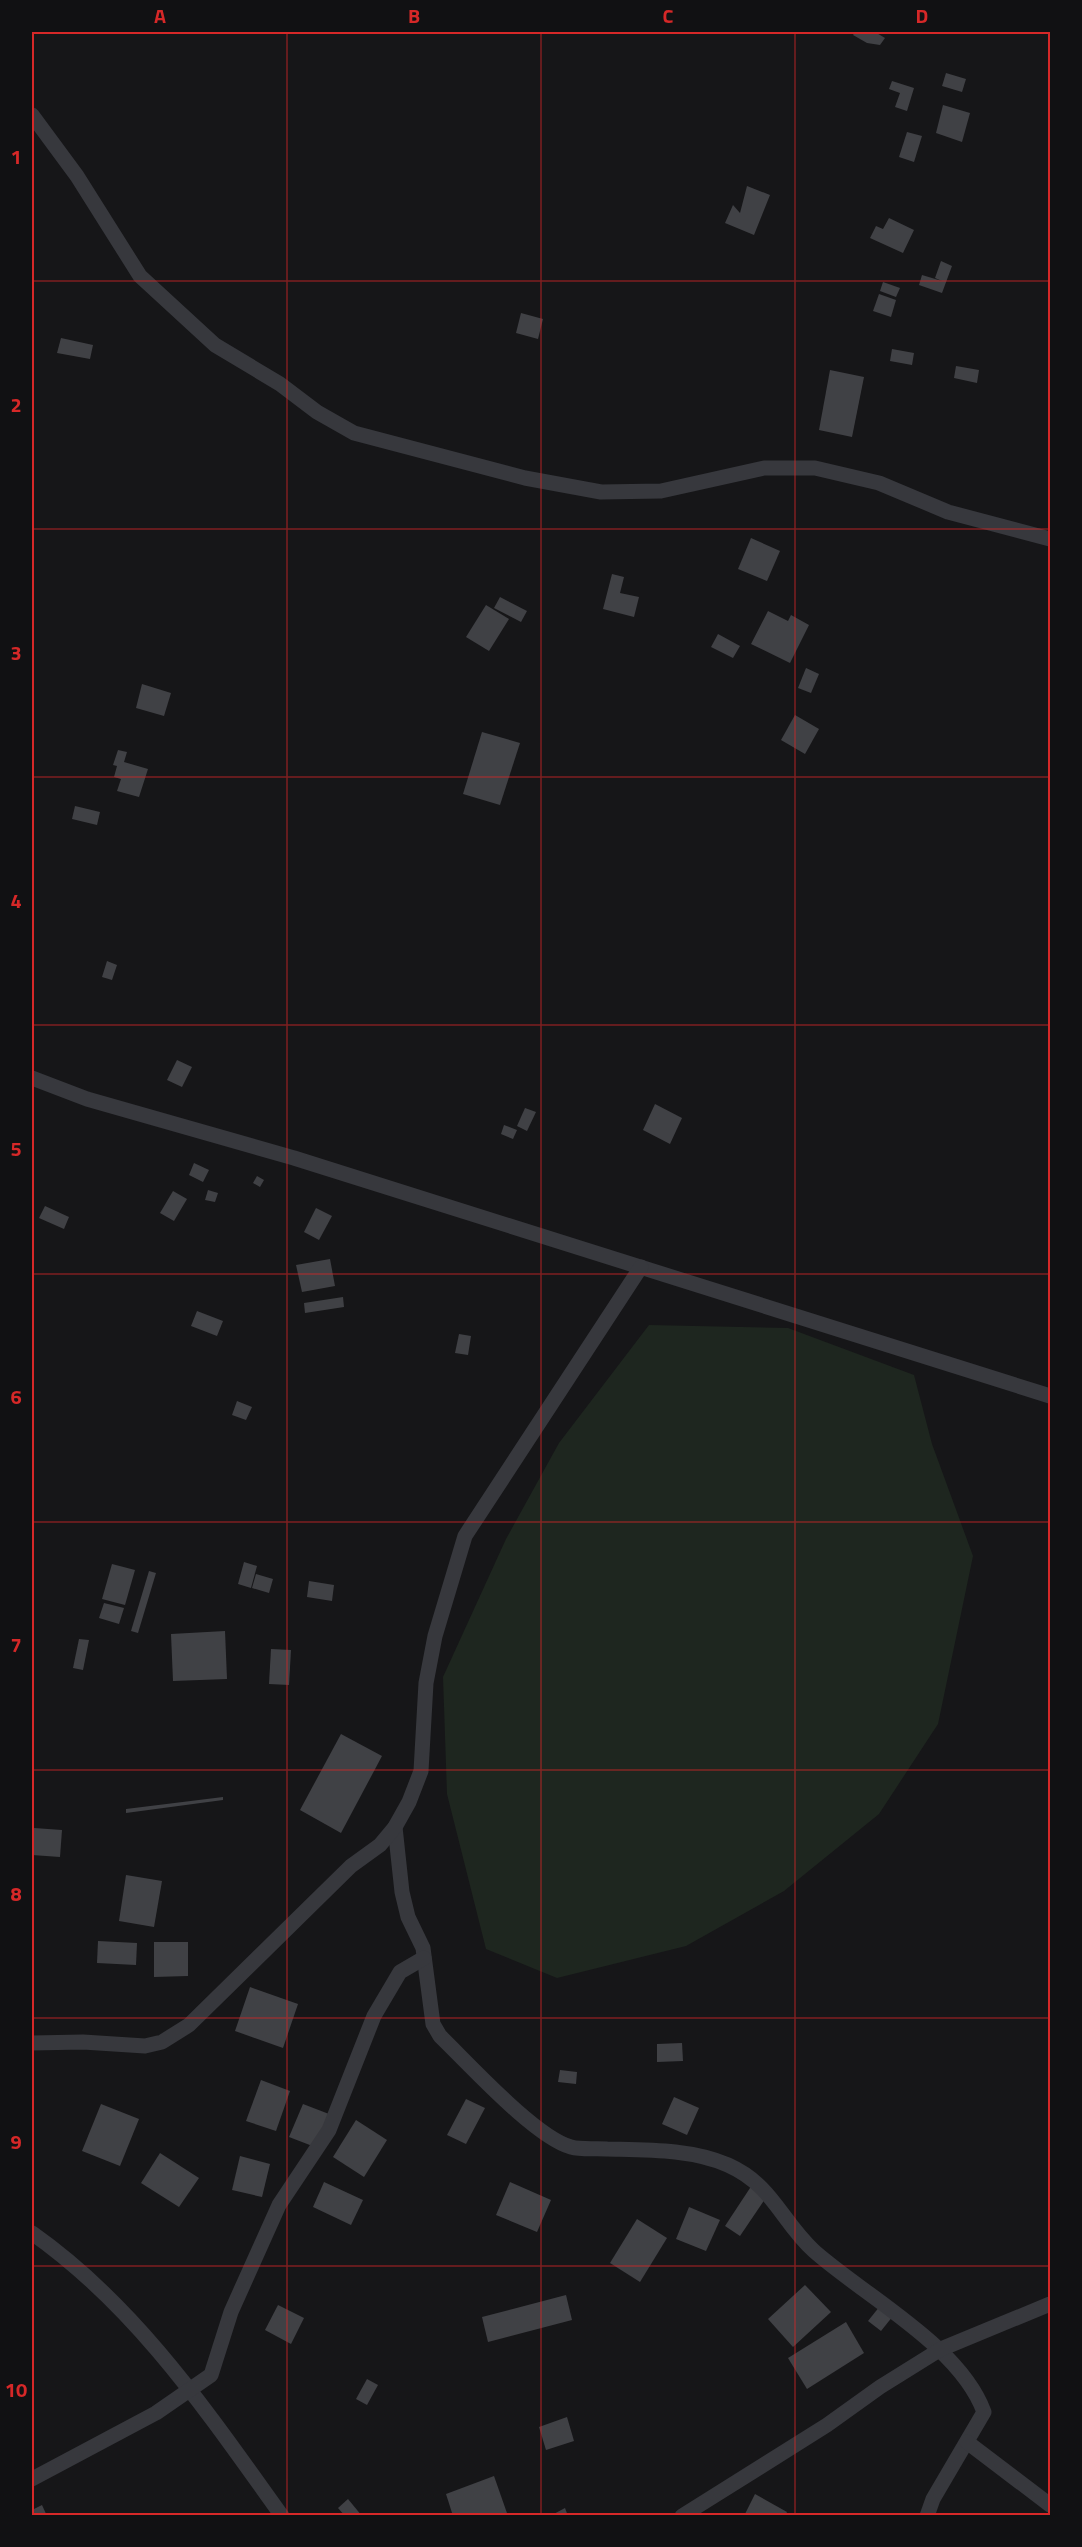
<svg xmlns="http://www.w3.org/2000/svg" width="1082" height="2547" font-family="'Titillium Web',sans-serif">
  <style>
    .green { fill: #1e261f }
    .building { fill: #404145 }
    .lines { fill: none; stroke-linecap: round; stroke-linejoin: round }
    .street { stroke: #37383d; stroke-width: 15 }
    .grid { fill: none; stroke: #d62828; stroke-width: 1.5; stroke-opacity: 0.55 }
    .neatline { fill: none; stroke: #d62828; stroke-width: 2 }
    .grid-label { font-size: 20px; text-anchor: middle; font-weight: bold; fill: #d62828 }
  </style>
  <rect width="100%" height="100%" fill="#161618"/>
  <path class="green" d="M 649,1325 L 788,1328 L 914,1375 L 932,1444 L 973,1556 L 938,1724 L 879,1814 L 784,1891 L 686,1946 L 557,1978 L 486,1949 L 447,1794 L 443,1677 L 506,1539 L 559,1443 Z"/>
  <g class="building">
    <path d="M 855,32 L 875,32 L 885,38 L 880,45 L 867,43 L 853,35 Z"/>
    <path d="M 946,73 L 966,79 L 962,92 L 942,86 Z"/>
    <path d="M 892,81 L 914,88 L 907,111 L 895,107 L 900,93 L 889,89 Z"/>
    <path d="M 943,105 L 970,113 L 962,142 L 936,133 Z"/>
    <path d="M 907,132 L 922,136 L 914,162 L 899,157 Z"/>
    <path d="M 747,186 L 770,195 L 754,235 L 725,223 L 733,205 L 740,213 Z"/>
    <path d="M 889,218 L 914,230 L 903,253 L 870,238 L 876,226 L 883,229 Z"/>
    <path d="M 941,261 L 952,266 L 942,293 L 919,285 L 922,275 L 942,281 L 935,278 Z"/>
    <path d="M 883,282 L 900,288 L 896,297 L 880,291 Z"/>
    <path d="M 879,294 L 896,300 L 891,317 L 873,311 Z"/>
    <path d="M 521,313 L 543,319 L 538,339 L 516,333 Z"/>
    <path d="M 61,338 L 93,345 L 90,359 L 57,353 Z"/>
    <path d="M 892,349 L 914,353 L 912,365 L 890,361 Z"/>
    <path d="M 956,366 L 979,370 L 977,383 L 954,378 Z"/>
    <path d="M 830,370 L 864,377 L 852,437 L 819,430 Z"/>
    <path d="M 751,538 L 780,551 L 767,581 L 738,569 Z"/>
    <path d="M 612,574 L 624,577 L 620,593 L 639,597 L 634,617 L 603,609 Z"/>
    <path d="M 500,597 L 527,611 L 521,622 L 494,608 Z"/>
    <path d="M 486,605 L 509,619 L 489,651 L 466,637 Z"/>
    <path d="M 768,611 L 788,621 L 791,615 L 809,625 L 790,663 L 751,644 Z"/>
    <path d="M 718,634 L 740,646 L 733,658 L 711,647 Z"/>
    <path d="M 806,668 L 819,674 L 811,693 L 798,688 Z"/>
    <path d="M 142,684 L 171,693 L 164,716 L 136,708 Z"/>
    <path d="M 795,715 L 819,729 L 805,754 L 781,740 Z"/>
    <path d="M 482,732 L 520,743 L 500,805 L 463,794 Z"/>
    <path d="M 118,750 L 127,752 L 124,762 L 148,769 L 139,797 L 117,791 L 121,779 L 114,777 L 117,766 L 113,765 Z"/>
    <path d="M 75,806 L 100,812 L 97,825 L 72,819 Z"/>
    <path d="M 107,961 L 117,965 L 112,980 L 102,977 Z"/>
    <path d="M 177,1060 L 192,1067 L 182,1087 L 167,1080 Z"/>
    <path d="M 655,1104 L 682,1118 L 670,1144 L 643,1130 Z"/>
    <path d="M 525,1108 L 536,1112 L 527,1131 L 517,1126 Z"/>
    <path d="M 504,1125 L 517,1130 L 513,1139 L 501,1134 Z"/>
    <path d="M 194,1163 L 209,1170 L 203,1182 L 189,1175 Z"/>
    <path d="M 257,1176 L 264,1180 L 260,1187 L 253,1183 Z"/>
    <path d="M 208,1190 L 218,1193 L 215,1202 L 205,1200 Z"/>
    <path d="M 173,1191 L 187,1199 L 174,1221 L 160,1213 Z"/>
    <path d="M 45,1206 L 69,1217 L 64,1229 L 39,1218 Z"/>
    <path d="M 316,1208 L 332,1216 L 319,1240 L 304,1232 Z"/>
    <path d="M 330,1259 L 335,1286 L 302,1292 L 296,1265 Z"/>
    <path d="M 343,1297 L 344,1307 L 305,1313 L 304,1303 Z"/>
    <path d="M 197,1311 L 223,1321 L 217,1336 L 191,1326 Z"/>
    <path d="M 459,1334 L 471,1336 L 468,1355 L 455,1353 Z"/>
    <path d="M 237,1401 L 252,1407 L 246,1420 L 232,1415 Z"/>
    <path d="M 244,1562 L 257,1566 L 251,1588 L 238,1584 Z"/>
    <path d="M 112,1564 L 135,1570 L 125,1605 L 102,1599 Z"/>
    <path d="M 149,1571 L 156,1573 L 138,1633 L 131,1631 Z"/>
    <path d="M 256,1574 L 273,1579 L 269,1593 L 252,1588 Z"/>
    <path d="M 309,1581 L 334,1585 L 332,1601 L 307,1597 Z"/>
    <path d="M 104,1603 L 124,1608 L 119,1624 L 99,1618 Z"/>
    <path d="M 225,1631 L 227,1679 L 173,1681 L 171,1634 Z"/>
    <path d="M 79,1639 L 89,1640 L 83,1670 L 73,1668 Z"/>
    <path d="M 271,1649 L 291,1650 L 289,1685 L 269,1684 Z"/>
    <path d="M 341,1734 L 382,1756 L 341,1833 L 300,1810 Z"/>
    <path d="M 223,1797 L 223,1800 L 126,1813 L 126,1809 Z"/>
    <path d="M 34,1828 L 62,1830 L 60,1857 L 32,1855 Z"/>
    <path d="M 126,1875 L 162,1881 L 154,1927 L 119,1921 Z"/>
    <path d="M 98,1941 L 137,1943 L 136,1965 L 97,1963 Z"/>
    <path d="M 154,1942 L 188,1942 L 188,1976 L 154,1977 Z"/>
    <path d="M 250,1987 L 298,2004 L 283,2048 L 235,2031 Z"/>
    <path d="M 682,2043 L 683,2061 L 657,2062 L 657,2044 Z"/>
    <path d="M 560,2070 L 577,2072 L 576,2084 L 558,2082 Z"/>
    <path d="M 261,2080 L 290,2091 L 276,2131 L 246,2121 Z"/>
    <path d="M 674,2097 L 699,2108 L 687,2135 L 662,2124 Z"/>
    <path d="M 466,2099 L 485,2108 L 466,2144 L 447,2135 Z"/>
    <path d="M 101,2104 L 139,2119 L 120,2166 L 82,2151 Z"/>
    <path d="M 303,2104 L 329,2114 L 315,2147 L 289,2137 Z"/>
    <path d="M 356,2120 L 387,2140 L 364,2177 L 333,2157 Z"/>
    <path d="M 160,2153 L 199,2178 L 179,2207 L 141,2183 Z"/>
    <path d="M 240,2156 L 270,2164 L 262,2197 L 232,2190 Z"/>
    <path d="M 324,2182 L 363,2200 L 351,2225 L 313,2207 Z"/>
    <path d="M 510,2182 L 551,2200 L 537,2232 L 496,2215 Z"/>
    <path d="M 752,2185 L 767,2196 L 740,2236 L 725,2226 Z"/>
    <path d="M 689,2207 L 720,2220 L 706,2251 L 676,2239 Z"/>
    <path d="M 637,2219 L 667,2238 L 640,2282 L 610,2263 Z"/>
    <path d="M 805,2285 L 831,2312 L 793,2347 L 768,2319 Z"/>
    <path d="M 566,2295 L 572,2320 L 488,2342 L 482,2317 Z"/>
    <path d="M 278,2305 L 304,2318 L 291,2344 L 265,2330 Z"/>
    <path d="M 880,2306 L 893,2316 L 881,2331 L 868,2321 Z"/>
    <path d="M 846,2322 L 864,2353 L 807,2389 L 788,2358 Z"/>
    <path d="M 367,2379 L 378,2385 L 367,2405 L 356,2399 Z"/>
    <path d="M 567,2417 L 574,2441 L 546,2450 L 539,2427 Z"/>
    <path d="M 494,2476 L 508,2516 L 453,2516 L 446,2494 Z"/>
    <path d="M 755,2494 L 787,2512 L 785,2516 L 744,2516 Z"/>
    <path d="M 348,2499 L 362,2516 L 345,2516 L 338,2508 Z"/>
    <path d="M 42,2505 L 47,2516 L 32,2516 L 32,2510 Z"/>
    <path d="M 565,2508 L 568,2516 L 550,2516 Z"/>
  </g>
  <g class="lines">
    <g class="street">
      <path d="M 32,115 L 77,176 L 140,276 L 215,345 L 280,384 L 317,412 L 354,433 L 525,478 L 601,492 L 661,491 L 764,468 L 815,468 L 879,483 L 948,512 L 1050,539"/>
      <path d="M 32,1078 L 87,1099 L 294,1158 L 1050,1396"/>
      <path d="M 395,1827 L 402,1892 L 408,1917 L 423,1948 L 433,2024 L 440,2036 C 469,2064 535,2137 571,2147 C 582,2150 596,2148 607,2149 C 647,2150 691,2149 728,2165 C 773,2185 781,2221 814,2251 C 866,2297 960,2346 984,2412 L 933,2499 L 927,2516"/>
      <path d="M 32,2043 L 83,2042 L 145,2046 L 162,2042 L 189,2025 L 351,1866 L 380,1845 L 395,1827 L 409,1802 L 421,1771 L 426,1683 L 435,1636 L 465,1536 L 641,1267"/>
      <path d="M 32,2233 C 137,2307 208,2413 282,2516"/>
      <path d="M 967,2442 L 1050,2505"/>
      <path d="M 32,2479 L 156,2413 L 211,2375 L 231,2312 L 279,2205 L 329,2130 L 374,2016 L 400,1972 L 424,1958"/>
      <path d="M 682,2516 L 827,2425 L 880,2387 L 941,2349 L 1050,2304"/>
    </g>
  </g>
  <path class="grid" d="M 287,32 L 287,2516M 541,32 L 541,2516M 795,32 L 795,2516M 32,281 L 1050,281M 32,529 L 1050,529M 32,777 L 1050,777M 32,1025 L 1050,1025M 32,1274 L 1050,1274M 32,1522 L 1050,1522M 32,1770 L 1050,1770M 32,2018 L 1050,2018M 32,2266 L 1050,2266"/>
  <rect width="1082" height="2547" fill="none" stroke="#111113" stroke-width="66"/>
  <rect x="33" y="33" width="1016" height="2481" class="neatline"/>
  <g class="grid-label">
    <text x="160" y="23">A</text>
    <text x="414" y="23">B</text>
    <text x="668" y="23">C</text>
    <text x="922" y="23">D</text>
    <text x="16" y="164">1</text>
    <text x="16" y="412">2</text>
    <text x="16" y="660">3</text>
    <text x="16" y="908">4</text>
    <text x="16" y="1156">5</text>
    <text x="16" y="1404">6</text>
    <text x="16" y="1652">7</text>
    <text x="16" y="1901">8</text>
    <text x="16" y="2149">9</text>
    <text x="16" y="2397">10</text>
  </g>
</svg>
